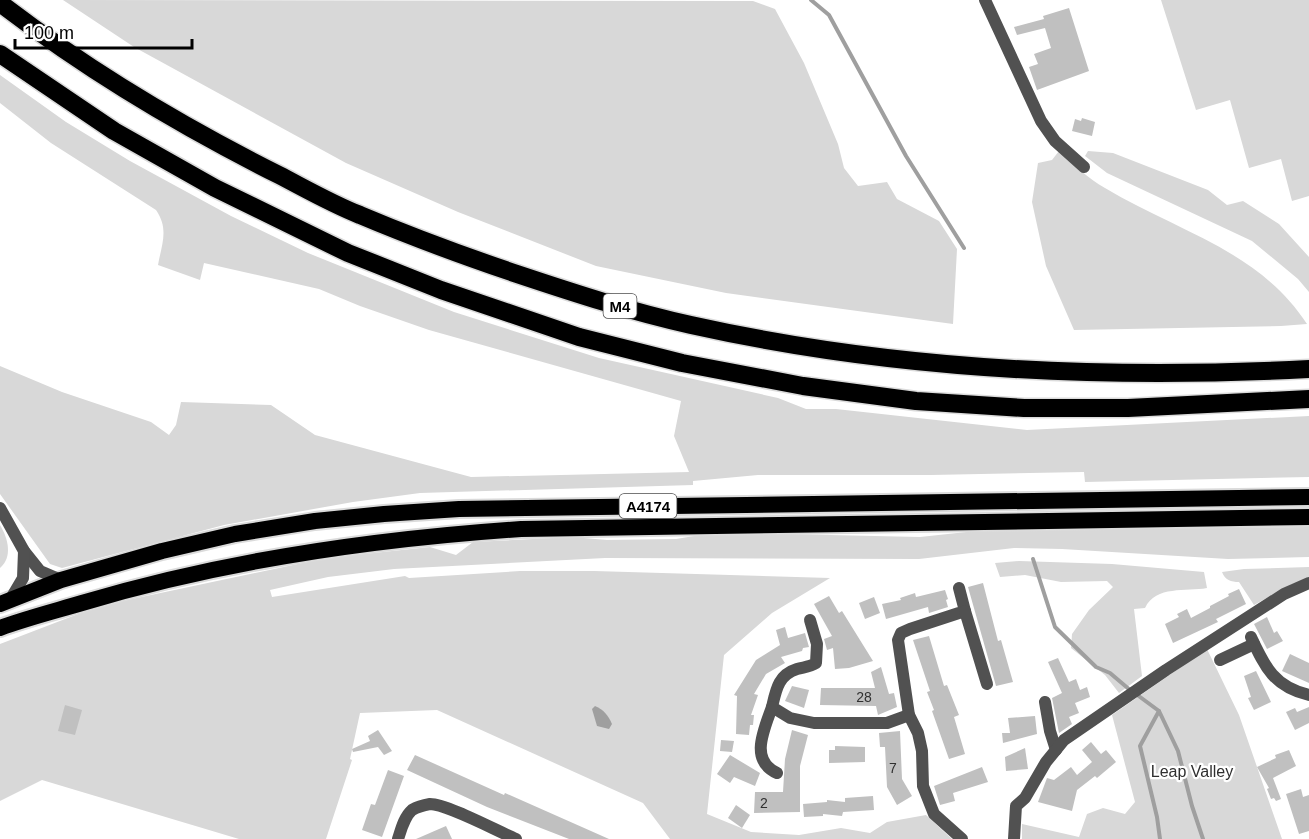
<svg xmlns="http://www.w3.org/2000/svg" width="1309" height="839" font-family="Arial,sans-serif">
  <style>
    .green { fill: #d8d8d8 }
    .water { fill: #9f9f9f }
    .lines { fill: none; stroke-linecap: round; stroke-linejoin: round }
    .stream { stroke: #9f9f9f; stroke-width: 4 }
    .building { fill: #c0c0c0 }
    .trunk-casing { stroke: #dbdbdb; stroke-width: 20 }
    .motorway-casing { stroke: #dbdbdb; stroke-width: 21 }
    .minor { stroke: #515151; stroke-width: 12 }
    .trunk { stroke: #000; stroke-width: 16 }
    .motorway { stroke: #000; stroke-width: 18 }
    .labels { text-anchor: middle; dominant-baseline: central; stroke-width: 4.5; stroke-linejoin: round; paint-order: stroke }
    .number-label { font-size: 14px; fill: #303030 }
    .shield { fill: #fff; stroke: #4c4c4c; stroke-width: 1.5 }
    .shield-label { font-size: 15px; font-weight: bold; fill: #000 }
    .park-label { font-size: 16px; fill: #2f2f2f; stroke: #fff }
  </style>
  <rect width="100%" height="100%" fill="#fff"/>
  <g class="green">
    <path d="M 63,0 L 753,1 L 775,9 L 804,63 L 838,144 L 844,168 L 858,186 L 887,182 L 897,199 L 939,221 L 957,249 L 953,324 L 726,293 L 596,266 L 458,212 L 346,163 L 134,47 Z"/>
    <path d="M 1161,0 L 1309,0 L 1309,196 L 1292,201 L 1281,159 L 1249,168 L 1230,100 L 1196,110 Z"/>
    <path d="M 0,75 L 66,122 L 130,161 L 231,216 L 308,253 L 454,312 L 599,358 L 778,398 L 806,409 L 836,409 L 1027,430 L 1309,416 L 1309,477 L 1085,482 L 1084,472 L 931,475 L 758,475 L 693,481 L 693,485 L 420,493 L 353,502 L 224,525 L 62,568 L 50,564 L 0,494 L 0,366 L 62,392 L 151,422 L 169,435 L 176,425 L 181,402 L 271,405 L 315,435 L 471,477 L 689,472 L 674,436 L 681,401 L 429,330 L 360,306 L 319,289 L 204,263 L 200,280 L 158,265 C 162,243 169,229 156,210 L 51,143 L 0,103 Z"/>
    <path d="M 1059,151 C 1073,163 1088,179 1105,188 C 1176,231 1259,250 1307,324 L 1281,326 L 1074,330 L 1046,266 L 1032,202 L 1038,163 L 1052,160 Z"/>
    <path d="M 1088,151 L 1113,153 L 1208,190 L 1227,205 L 1243,201 L 1279,224 L 1309,257 L 1309,292 L 1298,279 L 1252,241 L 1107,173 L 1085,156 Z"/>
    <path d="M 0,525 C 8,538 13,557 0,568 Z"/>
    <path d="M 1309,527 L 1309,557 L 1228,559 L 1062,549 L 1014,548 L 919,559 L 605,558 L 394,569 L 328,577 L 270,590 L 272,597 L 405,576 L 409,578 L 520,571 L 594,571 L 830,578 L 772,613 L 724,655 L 707,814 L 751,832 L 799,835 L 841,828 L 870,833 L 887,822 L 926,815 L 952,839 L 670,839 L 643,803 L 437,710 L 360,713 L 350,759 L 352,760 L 326,839 L 239,839 L 42,780 L 0,801 L 0,644 L 99,606 L 326,558 L 430,547 L 456,555 L 473,542 L 572,537 L 607,540 L 676,539 L 706,534 L 745,533 L 920,537 L 985,530 L 1103,528 Z"/>
    <path d="M 1019,561 L 1112,564 L 1204,572 L 1207,588 C 1186,592 1156,585 1145,608 L 1134,609 L 1142,676 L 1119,693 L 1105,675 L 1071,648 L 1072,634 L 1089,610 L 1113,587 L 1107,581 L 1061,582 L 1025,575 L 1000,577 L 995,563 Z"/>
    <path d="M 1309,567 L 1309,580 L 1292,584 L 1254,605 L 1239,582 C 1231,582 1225,580 1222,572 L 1244,569 Z"/>
    <path d="M 1207,649 L 1239,715 L 1282,839 L 1022,839 L 1022,824 L 1079,837 L 1087,814 L 1103,808 L 1125,814 L 1135,802 L 1112,715 Z"/>
  </g>
  <path class="water" d="M 595,706 C 604,710 608,715 612,724 L 609,729 L 597,726 L 592,709 Z"/>
  <g class="lines">
    <g class="stream">
      <path d="M 811,0 L 829,15 L 906,156 L 964,248"/>
      <path d="M 1033,559 L 1055,627 L 1096,667 L 1110,673 L 1130,690"/>
      <path d="M 1136,694 L 1159,711 L 1178,751 L 1192,806 L 1203,839"/>
      <path d="M 1159,711 L 1140,746 L 1157,817 L 1160,839"/>
    </g>
  </g>
  <g class="building">
    <path d="M 1069,8 L 1089,71 L 1037,90 L 1029,67 L 1038,64 L 1034,54 L 1051,48 L 1045,28 L 1017,35 L 1014,27 L 1044,19 L 1043,16 Z"/>
    <path d="M 1082,118 L 1095,122 L 1092,136 L 1072,131 L 1075,119 L 1081,121 Z"/>
    <path d="M 983,583 L 998,641 L 1001,640 L 1013,682 L 996,686 L 968,587 Z"/>
    <path d="M 1239,589 L 1246,604 L 1216,619 L 1218,622 L 1173,643 L 1165,624 L 1179,617 L 1177,614 L 1187,609 L 1191,618 L 1210,608 L 1210,606 L 1229,596 L 1228,594 Z"/>
    <path d="M 945,590 L 948,599 L 946,600 L 948,607 L 929,613 L 928,607 L 886,619 L 882,604 L 901,600 L 900,598 L 915,593 L 916,597 Z"/>
    <path d="M 829,596 L 839,613 L 842,611 L 873,661 L 849,668 L 835,669 L 833,648 L 827,650 L 824,639 L 832,636 L 814,604 Z"/>
    <path d="M 874,597 L 880,613 L 865,619 L 859,603 Z"/>
    <path d="M 1267,617 L 1274,633 L 1277,631 L 1283,641 L 1267,649 L 1254,624 Z"/>
    <path d="M 785,627 L 788,638 L 805,633 L 809,647 L 803,648 L 802,651 L 781,657 L 785,663 L 766,674 L 754,694 L 758,695 L 751,715 L 754,715 L 753,725 L 750,725 L 749,735 L 736,734 L 737,696 L 734,695 L 756,660 L 780,645 L 776,630 Z"/>
    <path d="M 929,636 L 944,686 L 947,685 L 959,715 L 954,717 L 965,754 L 949,759 L 932,711 L 934,710 L 927,692 L 930,691 L 913,640 Z"/>
    <path d="M 1290,654 L 1309,663 L 1309,683 L 1282,671 Z"/>
    <path d="M 1058,658 L 1069,682 L 1076,679 L 1080,690 L 1087,687 L 1090,697 L 1075,703 L 1079,713 L 1069,717 L 1072,724 L 1059,733 L 1052,698 L 1062,693 L 1048,662 Z"/>
    <path d="M 881,667 L 889,694 L 894,693 L 897,707 L 878,715 L 876,706 L 820,705 L 821,688 L 875,688 L 871,672 Z"/>
    <path d="M 1256,671 L 1271,702 L 1254,710 L 1248,698 L 1251,697 L 1244,676 Z"/>
    <path d="M 792,686 L 809,690 L 804,708 L 785,701 Z"/>
    <path d="M 65,705 L 82,710 L 75,735 L 58,731 Z"/>
    <path d="M 1309,707 L 1309,723 L 1295,730 L 1286,712 L 1295,708 L 1297,712 Z"/>
    <path d="M 1035,716 L 1037,734 L 1003,743 L 1002,733 L 1010,733 L 1008,718 Z"/>
    <path d="M 378,730 L 392,751 L 384,755 L 378,747 L 353,752 L 352,749 L 370,741 L 368,736 Z"/>
    <path d="M 792,730 L 808,735 L 800,766 L 800,812 L 754,813 L 755,792 L 783,792 L 785,759 Z"/>
    <path d="M 900,731 L 902,779 L 912,796 L 897,805 L 887,787 L 885,747 L 880,747 L 879,733 Z"/>
    <path d="M 721,740 L 734,741 L 732,752 L 720,751 Z"/>
    <path d="M 1091,742 L 1101,754 L 1106,750 L 1116,762 L 1097,778 L 1095,776 L 1077,790 L 1072,811 L 1038,802 L 1047,778 L 1054,780 L 1071,767 L 1077,775 L 1092,762 L 1082,750 Z"/>
    <path d="M 835,746 L 865,747 L 865,762 L 829,763 L 829,750 L 835,750 Z"/>
    <path d="M 1025,748 L 1028,769 L 1006,771 L 1005,757 Z"/>
    <path d="M 1289,750 L 1296,766 L 1273,778 L 1281,799 L 1276,801 L 1274,798 L 1271,799 L 1267,789 L 1269,788 L 1257,767 L 1276,758 L 1275,755 Z"/>
    <path d="M 415,755 L 504,795 L 505,793 L 609,839 L 569,839 L 487,807 L 407,770 Z"/>
    <path d="M 730,755 L 760,773 L 755,786 L 734,777 L 730,783 L 717,774 Z"/>
    <path d="M 982,767 L 988,782 L 953,793 L 955,801 L 940,805 L 934,786 Z"/>
    <path d="M 388,770 L 404,776 L 382,837 L 362,830 L 371,804 L 375,805 Z"/>
    <path d="M 1301,789 L 1303,797 L 1309,795 L 1309,831 L 1299,834 L 1286,794 Z"/>
    <path d="M 873,796 L 874,810 L 843,812 L 842,816 L 823,814 L 823,816 L 804,817 L 803,804 L 827,802 L 827,800 L 845,802 L 845,798 Z"/>
    <path d="M 736,805 L 750,815 L 742,828 L 728,818 Z"/>
    <path d="M 446,826 L 452,839 L 416,839 Z"/>
  </g>
  <g class="lines">
    <g class="trunk-casing">
      <g id="trunk">
        <path d="M 0,604 L 61,580 L 162,551 L 235,534 L 315,521 L 384,514 L 459,509 L 1309,497"/>
        <path d="M 0,628 C 27,618 55,611 82,603 C 225,560 373,539 521,529 L 1309,517"/>
      </g>
    </g>
    <g class="motorway-casing">
      <g id="motorway">
        <path d="M 0,3 C 87,70 181,126 279,175 C 306,189 332,204 360,215 C 412,237 464,256 517,274 C 574,293 632,312 691,325 C 893,370 1103,380 1309,369"/>
        <path d="M 0,54 L 114,131 L 215,188 L 348,253 L 441,290 L 579,337 L 682,363 L 803,386 L 916,401 L 1024,408 L 1128,408 L 1309,399"/>
      </g>
    </g>
    <g class="minor">
      <path d="M 985,0 L 1041,121 L 1055,141 L 1084,167"/>
      <path d="M 0,508 L 24,551 L 40,571 L 61,580"/>
      <path d="M 959,588 L 965,611 L 910,629 L 901,633 L 898,640 L 909,715 L 918,733 L 922,751 L 923,786 L 934,814 L 962,839"/>
      <path d="M 10,600 L 23,578 L 24,551"/>
      <path d="M 965,611 L 987,684"/>
      <path d="M 810,620 L 817,644 L 816,663 C 810,667 804,667 797,669 C 778,675 776,690 772,707 L 790,718 L 814,723 L 887,723 L 909,715"/>
      <path d="M 1251,637 C 1265,667 1274,687 1309,695"/>
      <path d="M 1220,660 L 1254,644"/>
      <path d="M 1045,702 L 1050,731 L 1056,750"/>
      <path d="M 772,707 C 764,730 749,760 777,773"/>
      <path d="M 398,839 C 401,830 404,817 412,810 C 417,807 424,805 430,804 C 447,804 497,831 516,839"/>
      <path d="M 1014,839 L 1016,806 L 1025,798 L 1046,762 L 1064,740 L 1166,670 L 1284,594 L 1309,583"/>
    </g>
    <use href="#trunk" class="trunk"/>
    <use href="#motorway" class="motorway"/>
  </g>
  <g class="labels">
    <g class="number-label">
      <text x="864" y="697">28</text>
      <text x="893" y="768">7</text>
      <text x="764" y="803">2</text>
    </g>
    <g class="shield">
      <rect x="603.5" y="294" width="33" height="24" rx="4.5"/>
      <rect x="619.5" y="494" width="57" height="24" rx="4.5"/>
    </g>
    <g class="shield-label">
      <text x="620" y="306">M4</text>
      <text x="648" y="506">A4174</text>
    </g>
    <g class="park-label">
      <text x="1192" y="771">Leap Valley</text>
    </g>
  </g>
  <path d="M15 39v9h177v-9" fill="none" stroke="#000000" stroke-width="3"/>
  <text x="24" y="39" font-size="18" fill="#000000" stroke="#ffffff" stroke-width="4.5" paint-order="stroke">100 m</text>
</svg>
